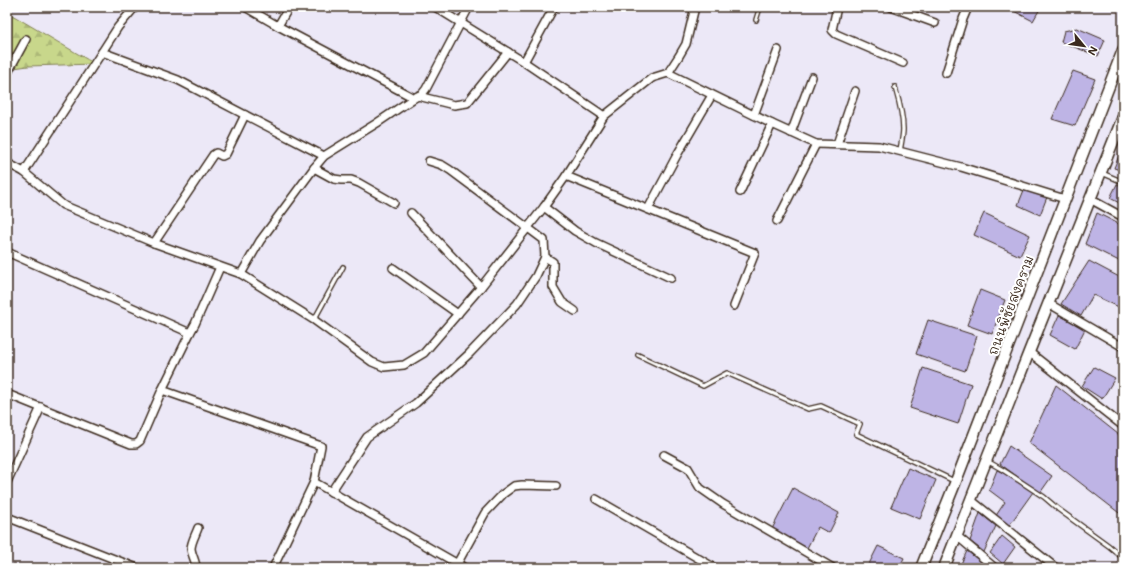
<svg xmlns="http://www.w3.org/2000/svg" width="1130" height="575" font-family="Mali,'Playpen Sans Thai',sans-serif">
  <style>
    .forest { fill: url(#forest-firs); stroke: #828054 }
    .building { fill: #beb4e5; stroke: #3b2a1e }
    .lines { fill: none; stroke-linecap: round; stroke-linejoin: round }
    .service-casing { stroke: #3b2a1e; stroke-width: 6 }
    .minor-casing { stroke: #3b2a1e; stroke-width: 10 }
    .secondary-casing { stroke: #3b2a1e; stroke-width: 13 }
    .service { stroke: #fff; stroke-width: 3.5 }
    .minor { stroke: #fff; stroke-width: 7 }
    .secondary { stroke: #fff; stroke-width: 10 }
    .labels { text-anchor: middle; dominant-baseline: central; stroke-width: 4; stroke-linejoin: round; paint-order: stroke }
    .street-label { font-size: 13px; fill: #3b2a1e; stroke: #fff }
  </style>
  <defs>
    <pattern id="forest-firs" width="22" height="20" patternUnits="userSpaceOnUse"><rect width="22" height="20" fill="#c8d78b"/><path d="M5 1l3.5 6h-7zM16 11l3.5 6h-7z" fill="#adb978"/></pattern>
  </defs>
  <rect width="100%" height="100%" fill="#ece8f7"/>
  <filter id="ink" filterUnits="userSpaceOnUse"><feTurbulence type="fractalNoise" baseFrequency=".025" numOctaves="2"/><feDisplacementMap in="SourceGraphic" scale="8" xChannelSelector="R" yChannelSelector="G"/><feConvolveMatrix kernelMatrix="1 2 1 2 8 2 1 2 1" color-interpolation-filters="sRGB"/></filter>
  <g filter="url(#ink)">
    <path class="forest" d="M 7,12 L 95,64 L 28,66 L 7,69 Z"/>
    <g class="building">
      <path d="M 1006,7 L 1041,7 L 1033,21 Z"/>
      <path d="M 1077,28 L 1105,40 L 1098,56 L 1061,42 L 1064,31 Z"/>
      <path d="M 1073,71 L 1095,79 L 1075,126 L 1052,119 Z"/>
      <path d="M 1122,148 L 1123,148 L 1123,171 L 1114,168 Z"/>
      <path d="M 1117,184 L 1123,187 L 1123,205 L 1110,198 Z"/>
      <path d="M 1024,190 L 1047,197 L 1040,215 L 1018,205 Z"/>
      <path d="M 984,213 L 1030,235 L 1020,256 L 974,235 Z"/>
      <path d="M 1097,213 L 1123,226 L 1123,263 L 1085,244 Z"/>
      <path d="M 1089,261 L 1123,279 L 1123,305 L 1121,308 L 1093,295 L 1081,316 L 1061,304 Z"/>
      <path d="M 980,290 L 1005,300 L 992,334 L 967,325 Z"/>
      <path d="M 1059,315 L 1085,329 L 1075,349 L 1050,335 Z"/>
      <path d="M 928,320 L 977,336 L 965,371 L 916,354 Z"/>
      <path d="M 1094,367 L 1115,378 L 1102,399 L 1082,386 Z"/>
      <path d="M 923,368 L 971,384 L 958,424 L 910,408 Z"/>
      <path d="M 1056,385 L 1123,438 L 1123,516 L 1029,443 Z"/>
      <path d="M 1009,446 L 1052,476 L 1040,493 L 1000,464 Z"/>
      <path d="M 908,468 L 936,480 L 920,519 L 891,507 Z"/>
      <path d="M 997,470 L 1012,477 L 1033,492 L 1008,527 L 995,517 L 1005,502 L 989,490 Z"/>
      <path d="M 793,488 L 839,513 L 829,533 L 818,527 L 807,548 L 772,529 Z"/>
      <path d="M 980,513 L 996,526 L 984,552 L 970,541 Z"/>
      <path d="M 1002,536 L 1015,547 L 1003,564 L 990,553 Z"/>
      <path d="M 878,546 L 904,558 L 899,568 L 867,568 Z"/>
      <path d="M 967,551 L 986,566 L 984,568 L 959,568 Z"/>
    </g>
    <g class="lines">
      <g class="service-casing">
        <g id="service">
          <path d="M 756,20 L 760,7"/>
          <path d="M 895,87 C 899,101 903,114 903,129 C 903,136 901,144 900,151"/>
          <path d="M 1102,173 L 1123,182"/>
          <path d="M 314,320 L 343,267"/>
          <path d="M 638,355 L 703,386 L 727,373 L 808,409 L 821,406 L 860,424 L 856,434 L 954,481"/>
          <path d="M 987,461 L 1003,470 L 1044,497 L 1058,509 L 1109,546 L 1123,558"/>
        </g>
      </g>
      <g class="minor-casing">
        <g id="minor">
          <path d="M 135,7 L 118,27 L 102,52 L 178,80 L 324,156"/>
          <path d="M 245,7 L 278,26 L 414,98"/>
          <path d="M 435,7 L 524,62 L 604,116"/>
          <path d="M 837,7 L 832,30 L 836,34 L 903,63"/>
          <path d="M 891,7 L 935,23"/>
          <path d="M 278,26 L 289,7"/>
          <path d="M 524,62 L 554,7"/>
          <path d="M 668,73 L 772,124 L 816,144 L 879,146 L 961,167 L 1065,199"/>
          <path d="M 946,73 L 963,19 L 968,7"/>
          <path d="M 7,74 L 26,39"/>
          <path d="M 418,96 L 454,105 L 467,103 L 508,52"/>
          <path d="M 754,115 L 778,50"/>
          <path d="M 791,133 L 812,77"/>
          <path d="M 837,144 L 855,91"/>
          <path d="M 7,163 L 24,172 L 63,205 L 154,243 L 241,274 L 314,320 L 372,362 L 384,367 L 404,365 L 424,353 L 481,287 L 544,207 L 566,176 L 604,116 L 652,78 L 668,73 L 679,56 L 686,44 L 695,7"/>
          <path d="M 314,168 L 334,179 L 341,180 L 351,180 L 359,183 L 394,203"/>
          <path d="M 24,172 L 102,52"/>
          <path d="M 566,176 L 755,253 L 734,306"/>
          <path d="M 740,192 L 772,124"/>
          <path d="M 1090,199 L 1123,217"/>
          <path d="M 544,207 L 575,231 L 596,243 L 671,278"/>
          <path d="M 648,209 L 677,155 L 712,95"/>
          <path d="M 411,213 L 481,287"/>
          <path d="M 777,221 L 816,144"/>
          <path d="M 154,243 L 213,155 L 216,153 L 222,156 L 226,154 L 245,115"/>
          <path d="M 7,252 L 190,333"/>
          <path d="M 545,257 L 553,262 L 553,287 L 562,302 L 575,311"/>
          <path d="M 393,268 L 458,314"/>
          <path d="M 241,274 L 260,241 L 314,168 L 324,156 L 377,123 L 414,98 L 422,94 L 426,89 L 469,7"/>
          <path d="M 1048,303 L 1123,347"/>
          <path d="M 1029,352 L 1123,426"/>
          <path d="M 162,390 L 321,446 L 314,482"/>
          <path d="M 7,394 L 131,444 L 136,444 L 140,441 L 162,390 L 190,333 L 195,324 L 220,267"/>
          <path d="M 664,455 L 688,468 L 700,488 L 723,504 L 833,568"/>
          <path d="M 7,482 L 41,407"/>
          <path d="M 331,492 L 367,437 L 416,403 L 469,354 L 517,304 L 536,276 L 545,257 L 544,240 L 450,170 L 442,165 L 429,161"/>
          <path d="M 596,499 L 715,568"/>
          <path d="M 971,500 L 1056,568"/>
          <path d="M 7,517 L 137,568"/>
          <path d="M 957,536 L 995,568"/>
          <path d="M 457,564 L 485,513 L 503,494 L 514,486 L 522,485 L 556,486"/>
          <path d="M 196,568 C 196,561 192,556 191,549 C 191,542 196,534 198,528"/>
          <path d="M 273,568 L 314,482 L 465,568"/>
        </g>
      </g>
      <g class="secondary-casing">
        <g id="secondary">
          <path d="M 921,568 L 956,481 L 1123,50"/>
          <path d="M 944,568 L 1029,352 L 1123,117"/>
        </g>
      </g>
      <use href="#service" class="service"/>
      <use href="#minor" class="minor"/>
      <use href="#secondary" class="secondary"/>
    </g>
  </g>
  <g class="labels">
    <g class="street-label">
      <text transform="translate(1010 305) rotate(-69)">ถนนพิชัยสงคราม</text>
    </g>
  </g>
  <rect width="1130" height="575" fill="none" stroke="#fff" stroke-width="24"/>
  <rect x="12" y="12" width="1106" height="551" fill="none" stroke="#3b2a1e" stroke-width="1.5" filter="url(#ink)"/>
  <g transform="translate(1084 46) rotate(119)" stroke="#ffffff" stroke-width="3" paint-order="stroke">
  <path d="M0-3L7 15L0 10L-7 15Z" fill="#3b2a1e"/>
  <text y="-6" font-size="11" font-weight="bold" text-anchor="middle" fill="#3b2a1e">N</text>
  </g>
</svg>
